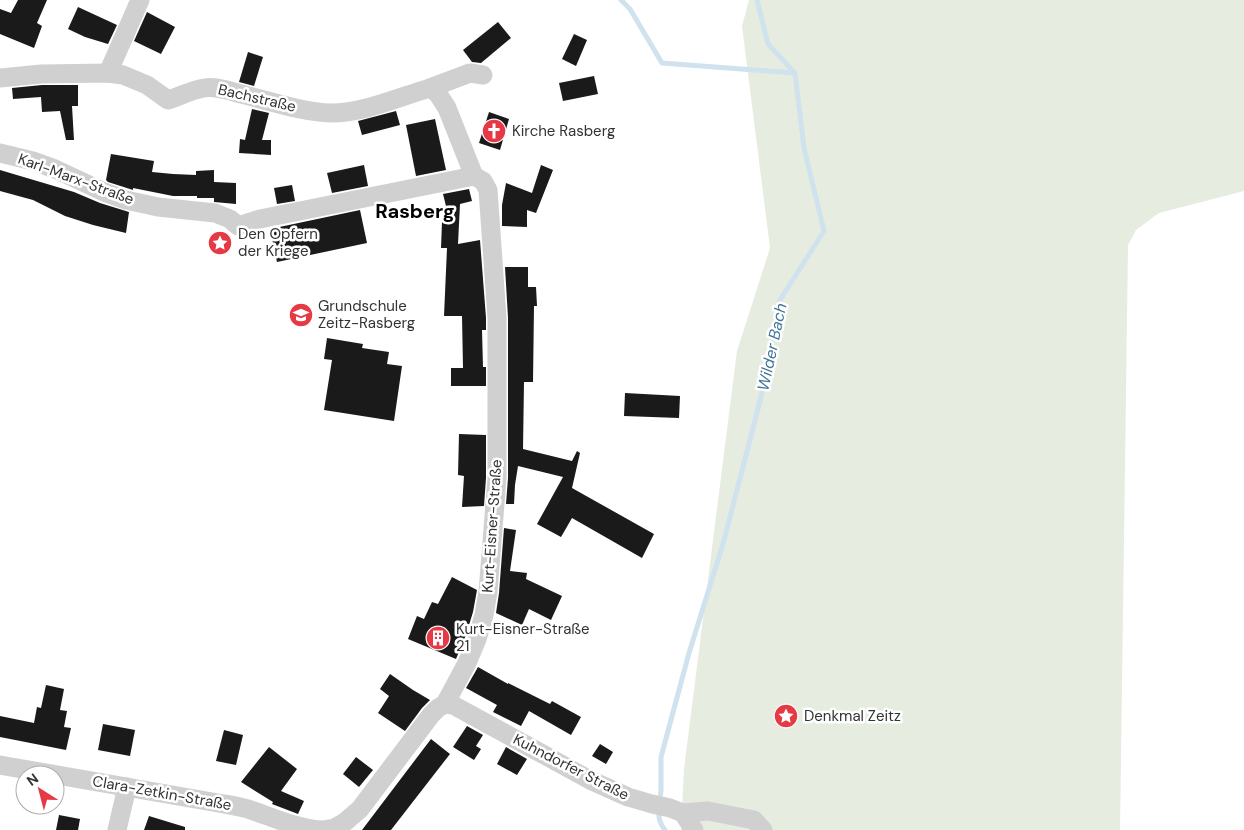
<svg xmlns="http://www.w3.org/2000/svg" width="1244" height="830" font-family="'DM Sans',sans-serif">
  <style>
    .green { fill: #e6ecdf }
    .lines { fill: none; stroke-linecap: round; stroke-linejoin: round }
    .stream { stroke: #cfe2ee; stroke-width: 5 }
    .building { fill: #1a1a1a }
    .minor { stroke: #d0d0d0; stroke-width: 19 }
    .labels { text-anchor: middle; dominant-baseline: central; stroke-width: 5; stroke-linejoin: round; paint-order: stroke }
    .street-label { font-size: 15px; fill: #333; stroke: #fff }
    .poi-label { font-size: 15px; fill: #333; stroke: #fff; text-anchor: start }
    .water-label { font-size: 16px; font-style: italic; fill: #3f7597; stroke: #fff }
    .district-label { font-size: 20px; font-weight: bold; fill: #000; stroke: #fff }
  </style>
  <rect width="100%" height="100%" fill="#fff"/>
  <path class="green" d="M 749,0 L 1244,0 L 1244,191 L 1159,213 L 1136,230 L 1128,245 L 1120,830 L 681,830 L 684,769 L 737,351 L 770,248 L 742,26 Z"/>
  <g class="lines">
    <g class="stream">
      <path d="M 621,0 L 630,9 L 662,63 L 795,73"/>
      <path d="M 757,0 L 768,44 L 795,73"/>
      <path d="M 660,801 L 661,790 L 661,757 L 689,653 L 723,544 L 760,401 L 780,300 L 824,231 L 804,148 L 795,73"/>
      <path d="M 659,809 C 658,817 660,824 665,830"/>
    </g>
  </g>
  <g class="building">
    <path d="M 18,0 L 47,0 L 37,23 L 42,26 L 34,48 L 0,34 L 0,9 L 11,13 Z"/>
    <path d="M 78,7 L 117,25 L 108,44 L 85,37 L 68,29 Z"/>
    <path d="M 147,12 L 175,27 L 161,54 L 134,41 Z"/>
    <path d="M 498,22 L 511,38 L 481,63 L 472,62 L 463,50 Z"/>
    <path d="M 574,34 L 587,40 L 576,66 L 562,59 Z"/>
    <path d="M 248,52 L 263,57 L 254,86 L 239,82 Z"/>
    <path d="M 594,76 L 598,94 L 563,101 L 559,83 Z"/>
    <path d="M 42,85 L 78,85 L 78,106 L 72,106 L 74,140 L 66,140 L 60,111 L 42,112 L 41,97 L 13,99 L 12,88 Z"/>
    <path d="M 252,109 L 269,113 L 262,140 L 271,140 L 271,155 L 239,153 L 240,139 L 245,140 Z"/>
    <path d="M 396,111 L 400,125 L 362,135 L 358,121 Z"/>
    <path d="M 489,112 L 509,119 L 500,150 L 479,143 Z"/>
    <path d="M 435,119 L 446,170 L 416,176 L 406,125 Z"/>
    <path d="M 111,154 L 154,161 L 152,172 L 173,174 L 196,175 L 196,171 L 214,170 L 214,182 L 236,183 L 236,204 L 214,202 L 214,198 L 197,198 L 197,196 L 173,196 L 133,188 L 133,190 L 108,182 L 106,180 Z"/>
    <path d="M 364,165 L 368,186 L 332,193 L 327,173 Z"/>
    <path d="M 541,165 L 553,170 L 536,213 L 527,210 L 527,227 L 502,226 L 502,205 L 506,183 L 532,193 Z"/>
    <path d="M 0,170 L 74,192 L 100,203 L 129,212 L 126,233 L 93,225 L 65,216 L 33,200 L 0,191 Z"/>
    <path d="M 292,185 L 295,201 L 277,204 L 274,188 Z"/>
    <path d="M 469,189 L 472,201 L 460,204 L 458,244 L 480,240 L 486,318 L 486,330 L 482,330 L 483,367 L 486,367 L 486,386 L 451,386 L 451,368 L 463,368 L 462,316 L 444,316 L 447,248 L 441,248 L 442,222 L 450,222 L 443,194 Z"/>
    <path d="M 360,210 L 367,243 L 277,262 L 270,229 Z"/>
    <path d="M 505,267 L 528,267 L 528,287 L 536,287 L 537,306 L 534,306 L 533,382 L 524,382 L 523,449 L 572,461 L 577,451 L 580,453 L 572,488 L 654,534 L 642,558 L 572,518 L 561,537 L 537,524 L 563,477 L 518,466 L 515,485 L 514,504 L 506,504 L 508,478 L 508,318 Z"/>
    <path d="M 327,338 L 363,344 L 362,348 L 389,352 L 387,364 L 402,366 L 394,421 L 324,410 L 332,360 L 324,359 Z"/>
    <path d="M 625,393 L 680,396 L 679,418 L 624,416 Z"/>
    <path d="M 459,434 L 486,435 L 486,478 L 484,506 L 462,507 L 464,476 L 458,475 Z"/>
    <path d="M 504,528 L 516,530 L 510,571 L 527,573 L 526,579 L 562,596 L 551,620 L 529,609 L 522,625 L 496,613 L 499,593 Z"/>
    <path d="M 452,577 L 477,590 L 473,612 L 466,635 L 456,659 L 408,639 L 417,616 L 424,619 L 432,602 L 438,604 Z"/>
    <path d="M 478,667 L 508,684 L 508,683 L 550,704 L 552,701 L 581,717 L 571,735 L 529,711 L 521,726 L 493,712 L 497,705 L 466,688 Z"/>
    <path d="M 390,674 L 413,690 L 430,700 L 422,708 L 405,731 L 378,713 L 389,696 L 380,689 Z"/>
    <path d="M 46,685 L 64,689 L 60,710 L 67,711 L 64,727 L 71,728 L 66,750 L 0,737 L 0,716 L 34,723 L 37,707 L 41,708 Z"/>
    <path d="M 103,724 L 135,730 L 130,756 L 98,750 Z"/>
    <path d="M 467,726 L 483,735 L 476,746 L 481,749 L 474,760 L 453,747 Z"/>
    <path d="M 224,730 L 243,735 L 236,765 L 216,761 Z"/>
    <path d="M 431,739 L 450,754 L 429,781 L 391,830 L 362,830 Z"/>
    <path d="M 600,744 L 613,752 L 606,764 L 592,756 Z"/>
    <path d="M 269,747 L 297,769 L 281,791 L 304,801 L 298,814 L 272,804 L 273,802 L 241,782 Z"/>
    <path d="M 506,747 L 527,759 L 517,775 L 497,764 Z"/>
    <path d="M 356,757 L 373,770 L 359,787 L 343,774 Z"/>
    <path d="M 59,815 L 80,819 L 78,830 L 56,830 Z"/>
    <path d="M 149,816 L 185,827 L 185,830 L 144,830 Z"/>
  </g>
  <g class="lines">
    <g class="minor">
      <path d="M 108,73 L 140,0"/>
      <path d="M 0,78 L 41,74 L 108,73 L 123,75 L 147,85 L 168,100 C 180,96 192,90 204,88 C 216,86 230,91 241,94 C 270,101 302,112 331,113 C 364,113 399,97 430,88 L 438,94 L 447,108 L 474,176"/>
      <path d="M 430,88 L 470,73 L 483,75"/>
      <path d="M 0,153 L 33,161 L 55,169 L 104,192 L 126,200 L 158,207 L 215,213 L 230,219 L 238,226 L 260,219 L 474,176"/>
      <path d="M 445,704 L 453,705 L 590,780 L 628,797 L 652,804 L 670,808 L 683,813 L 694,830"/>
      <path d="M 0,765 L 224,804 C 232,805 240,807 248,809 C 272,817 295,828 321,830"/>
      <path d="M 683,813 L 708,811 L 754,820 L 763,830"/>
      <path d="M 117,830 L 127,787"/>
      <path d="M 323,830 L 334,828 L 345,822 L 360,809 L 431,715 L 438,708 L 445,704 L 467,663 L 477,639 L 484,615 L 488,592 L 497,478 L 497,318 L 488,190 L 483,181 L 474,176"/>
    </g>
  </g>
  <defs>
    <g id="church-disc" transform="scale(1.25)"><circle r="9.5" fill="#e63946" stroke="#fff"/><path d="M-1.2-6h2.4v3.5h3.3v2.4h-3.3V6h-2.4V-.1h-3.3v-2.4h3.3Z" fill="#fff"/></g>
    <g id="sight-disc" transform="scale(1.25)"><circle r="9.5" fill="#e63946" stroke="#fff"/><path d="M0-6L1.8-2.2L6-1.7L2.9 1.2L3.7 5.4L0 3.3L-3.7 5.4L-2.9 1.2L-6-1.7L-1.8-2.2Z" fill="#fff"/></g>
    <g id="school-disc" transform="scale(1.25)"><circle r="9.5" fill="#e63946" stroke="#fff"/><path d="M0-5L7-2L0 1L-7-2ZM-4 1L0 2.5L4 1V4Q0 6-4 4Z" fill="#fff"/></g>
    <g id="building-disc" transform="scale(1.25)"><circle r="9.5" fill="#e63946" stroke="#fff"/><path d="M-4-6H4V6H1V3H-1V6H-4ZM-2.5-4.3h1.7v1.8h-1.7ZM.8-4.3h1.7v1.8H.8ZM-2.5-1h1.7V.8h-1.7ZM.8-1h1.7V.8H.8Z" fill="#fff"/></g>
  </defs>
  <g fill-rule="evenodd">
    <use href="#church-disc" x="494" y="131"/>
    <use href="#sight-disc" x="220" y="243"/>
    <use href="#school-disc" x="301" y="315"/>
    <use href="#building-disc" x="438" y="638"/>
    <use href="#sight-disc" x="786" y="716"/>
  </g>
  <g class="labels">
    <g class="street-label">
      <text transform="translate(257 98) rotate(13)">Bachstraße</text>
      <text transform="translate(76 179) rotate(20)">Karl-Marx-Straße</text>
      <text transform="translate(492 526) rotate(-86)">Kurt-Eisner-Straße</text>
      <text transform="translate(571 767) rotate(27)">Kuhndorfer Straße</text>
      <text transform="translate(162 793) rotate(10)">Clara-Zetkin-Straße</text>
    </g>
    <g class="poi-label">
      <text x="512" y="131">Kirche Rasberg</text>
      <text x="238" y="234">Den Opfern<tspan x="238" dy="17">der Kriege</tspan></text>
      <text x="318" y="306">Grundschule<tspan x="318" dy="17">Zeitz-Rasberg</tspan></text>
      <text x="456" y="629">Kurt-Eisner-Straße<tspan x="456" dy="17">21</tspan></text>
      <text x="804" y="716">Denkmal Zeitz</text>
    </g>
    <g class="water-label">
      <text transform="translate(772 347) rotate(-78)">Wilder Bach</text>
    </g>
    <g class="district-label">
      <text x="415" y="211">Rasberg</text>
    </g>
  </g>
  <g transform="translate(40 790) rotate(324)"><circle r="24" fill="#ffffff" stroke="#adadad"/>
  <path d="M0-4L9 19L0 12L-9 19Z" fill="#e63946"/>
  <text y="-8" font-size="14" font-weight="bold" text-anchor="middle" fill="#333333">N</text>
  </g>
</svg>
